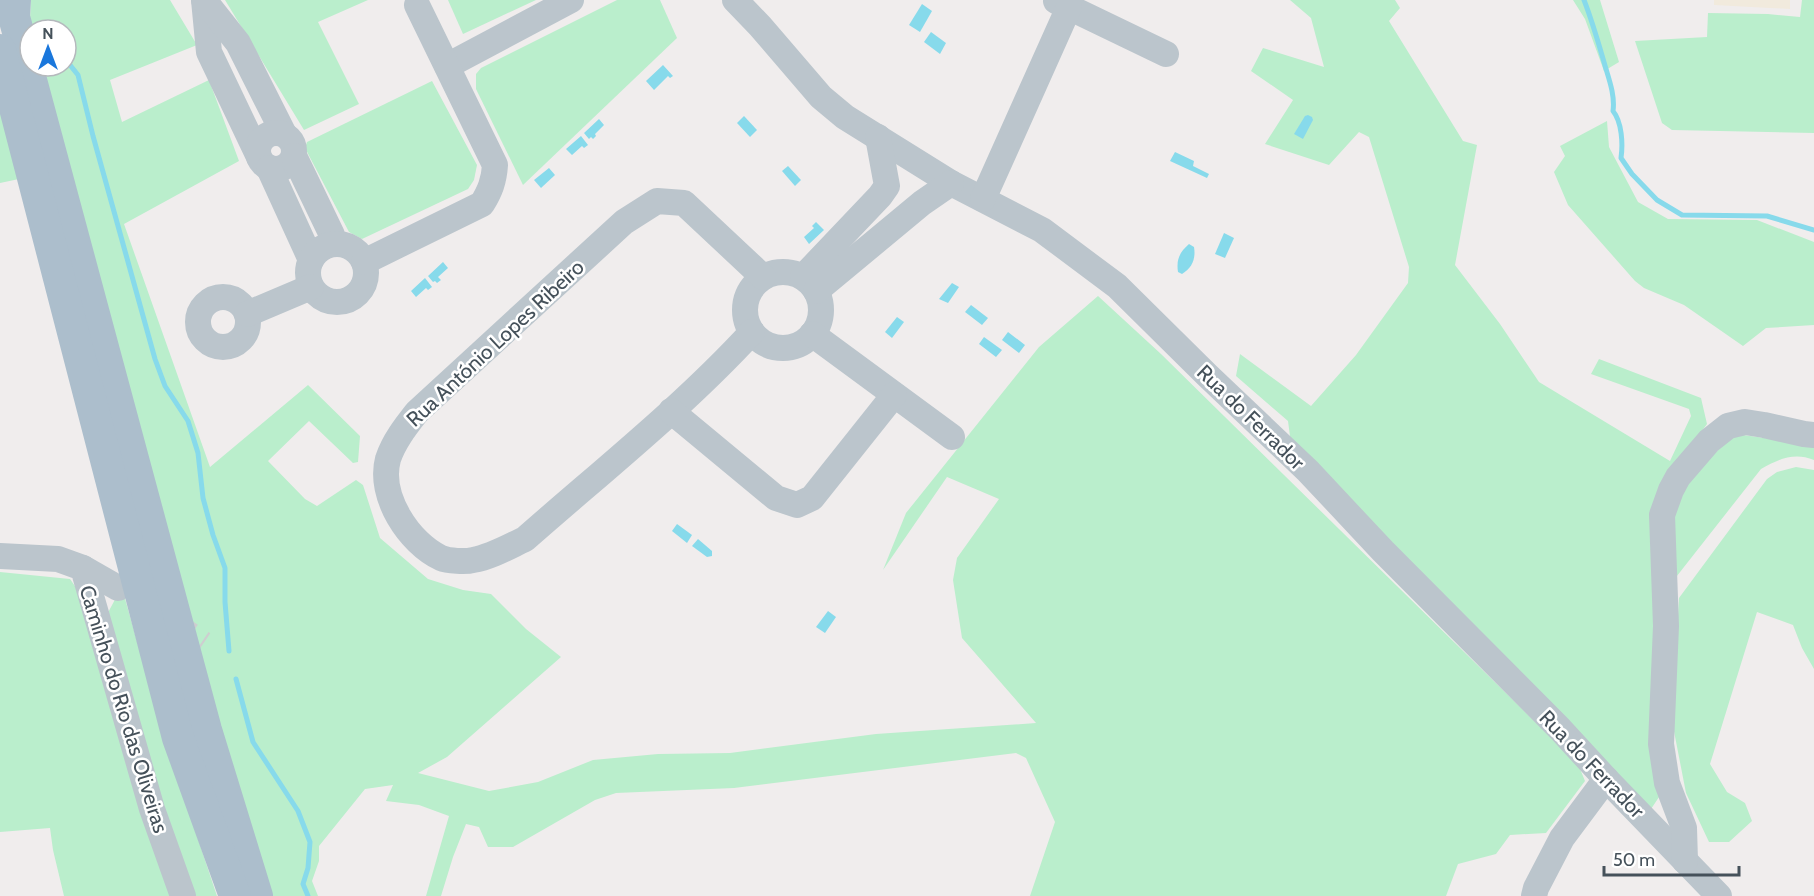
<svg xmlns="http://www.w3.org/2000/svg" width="1814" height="896" font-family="Cabin,sans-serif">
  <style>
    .green { fill: #baeecc }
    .sand { fill: #f1eadd }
    .water { fill: #87daeb }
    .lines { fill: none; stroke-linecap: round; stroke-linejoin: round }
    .stream { stroke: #87daeb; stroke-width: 5 }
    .minor-tunnel { stroke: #ceced0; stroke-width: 26; stroke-dasharray: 26 13; stroke-linecap: butt }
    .minor { stroke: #bbc5cc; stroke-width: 26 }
    .major { stroke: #acbecc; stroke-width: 32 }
    .labels { text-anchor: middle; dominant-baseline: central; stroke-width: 5; stroke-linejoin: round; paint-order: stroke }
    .street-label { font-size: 21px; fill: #45515a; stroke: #fff }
  </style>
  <rect width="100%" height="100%" fill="#f0eded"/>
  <g class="green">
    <path d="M 31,0 L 170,0 L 197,45 L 110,80 L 122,122 L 209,80 L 239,161 L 124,224 L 210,467 L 308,385 L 360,436 L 358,462 L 353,463 L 309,421 L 268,461 L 305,499 L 317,506 L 356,480 L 363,485 L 380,538 L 428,579 L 463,590 L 491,594 L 526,629 L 561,657 L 447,757 L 418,773 L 489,791 L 538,782 L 593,760 L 658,754 L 730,753 L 876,734 L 1036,723 L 962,638 L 953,580 L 957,558 L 999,499 L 947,477 L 883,570 L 906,513 L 1039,347 L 1098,296 L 1161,354 L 1578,764 L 1585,781 L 1546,833 L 1510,835 L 1496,854 L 1458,864 L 1446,896 L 1030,896 L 1055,822 L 1026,758 L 1016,753 L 734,788 L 616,793 L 595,800 L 513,847 L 488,847 L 479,827 L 466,824 L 453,857 L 441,896 L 426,896 L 449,816 L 419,805 L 386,801 L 393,785 L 365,789 L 319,846 L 319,861 L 312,881 L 318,896 L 273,896 L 256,850 L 203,688 L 41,66 L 66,66 L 66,30 L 33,30 L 30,19 Z"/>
    <path d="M 225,0 L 368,0 L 318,22 L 359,104 L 304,130 Z"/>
    <path d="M 448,0 L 536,0 L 463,34 Z"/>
    <path d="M 617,0 L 660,0 L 677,38 L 523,185 L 476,89 L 476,74 L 481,68 Z"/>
    <path d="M 1290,0 L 1395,0 L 1400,8 L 1389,21 L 1463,141 L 1477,145 L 1455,265 L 1500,324 L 1539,382 L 1670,461 L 1691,416 L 1689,409 L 1591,374 L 1599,359 L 1701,398 L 1707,424 L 1677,465 L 1661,794 L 1649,812 L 1291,444 L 1288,421 L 1236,376 L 1240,354 L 1311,406 L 1356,355 L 1408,283 L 1409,267 L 1369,137 L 1359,132 L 1329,165 L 1265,144 L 1293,100 L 1251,71 L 1263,48 L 1324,67 L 1311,18 Z"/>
    <path d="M 1573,0 L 1600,0 L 1619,62 L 1604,71 L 1585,19 Z"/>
    <path d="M 1802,0 L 1814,0 L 1814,133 L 1672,130 L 1662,123 L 1635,41 L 1707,37 L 1708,13 L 1768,14 L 1800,17 Z"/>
    <path d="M 432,81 L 477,165 L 474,180 L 468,189 L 362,239 L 349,232 L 305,148 L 307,142 Z"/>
    <path d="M 0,109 L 19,179 L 0,183 Z"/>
    <path d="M 1607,121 L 1609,147 L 1638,202 L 1668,219 L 1757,220 L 1814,242 L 1814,325 L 1766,328 L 1743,346 L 1684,305 L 1644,288 L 1635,281 L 1568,205 L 1554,172 L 1565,156 L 1560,146 Z"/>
    <path d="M 1743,435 L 1779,440 L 1814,442 L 1814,460 C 1794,452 1779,459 1761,469 L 1673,581 L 1673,507 L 1697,470 L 1731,438 Z"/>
    <path d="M 1796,467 L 1814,470 L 1814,669 L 1802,648 L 1793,625 L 1757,612 L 1710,764 L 1727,792 L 1745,803 L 1752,821 L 1729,842 L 1709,842 L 1686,793 L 1672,721 L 1679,598 L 1767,479 L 1777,472 Z"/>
    <path d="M 0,572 L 70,579 L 79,592 L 172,896 L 64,896 L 53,850 L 50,828 L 0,832 Z"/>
    <path d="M 119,592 L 124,595 L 162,731 L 217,896 L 190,896 L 103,622 Z"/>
  </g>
  <path class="sand" d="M 1714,0 L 1790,0 L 1790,9 L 1714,5 Z"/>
  <g class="water">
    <path d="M 922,4 L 932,11 L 920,32 L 909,25 Z"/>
    <path d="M 931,32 L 946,43 L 940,54 L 924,42 Z"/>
    <path d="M 663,65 L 673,76 L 670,78 L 668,76 L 654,90 L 646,81 Z"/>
    <path d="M 1308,115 L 1312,117 L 1313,120 L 1303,139 L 1294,134 L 1305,116 Z"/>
    <path d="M 744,116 L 757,130 L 750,137 L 737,123 Z"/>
    <path d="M 599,119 L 604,125 L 595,134 L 596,136 L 593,139 L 591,137 L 589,139 L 584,133 Z"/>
    <path d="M 581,136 L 588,145 L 584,148 L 582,146 L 572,155 L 566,149 Z"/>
    <path d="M 1175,152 L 1194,161 L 1193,166 L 1209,174 L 1207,178 L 1170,161 Z"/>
    <path d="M 788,166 L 801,180 L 795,186 L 782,171 Z"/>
    <path d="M 549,168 L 555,175 L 541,188 L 534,180 Z"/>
    <path d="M 816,222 L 824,230 L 809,244 L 804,237 L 814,228 L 812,226 Z"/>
    <path d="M 1224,233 L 1234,238 L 1225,258 L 1215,254 Z"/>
    <path d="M 1189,244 L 1194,247 C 1196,259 1192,268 1182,274 L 1178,272 C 1176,259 1180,252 1189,244 Z"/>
    <path d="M 443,262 L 448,268 L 438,277 L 441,280 L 437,283 L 435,281 L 433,282 L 428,276 Z"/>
    <path d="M 425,278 L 432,287 L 428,290 L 426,288 L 416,297 L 411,291 Z"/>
    <path d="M 952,283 L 959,287 L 948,303 L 939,299 Z"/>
    <path d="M 971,305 L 988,318 L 982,325 L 965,312 Z"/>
    <path d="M 897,317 L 904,322 L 892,338 L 885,332 Z"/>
    <path d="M 1008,332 L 1025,345 L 1019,353 L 1002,340 Z"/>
    <path d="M 984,337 L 1002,350 L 996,357 L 979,344 Z"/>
    <path d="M 677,524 L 692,535 L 687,543 L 672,531 Z"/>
    <path d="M 698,539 L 712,551 L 712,556 L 707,557 L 692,546 Z"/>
    <path d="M 828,611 L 836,617 L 825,633 L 816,627 Z"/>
  </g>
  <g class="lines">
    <g class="stream">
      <path d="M 1584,0 C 1593,23 1599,45 1606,69 C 1610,82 1615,97 1613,111 C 1622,122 1623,144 1621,158 L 1632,174 L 1657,200 L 1682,215 L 1767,216 L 1814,230"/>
      <path d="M 66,60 L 78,75 L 93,136 L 155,359 L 165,386 L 188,421 L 198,453 L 203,498 L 213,535 L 225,568 L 225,602 L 229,651"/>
      <path d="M 236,679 L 253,742 L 298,811 L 310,842 L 308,868 L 303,884 L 308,896"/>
    </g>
    <path class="minor-tunnel" d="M 169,621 L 203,644"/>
    <g class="minor">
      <path d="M 204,0 L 209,52 L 259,157"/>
      <path d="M 204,0 L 238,43 L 284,134"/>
      <path d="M 735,0 L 760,26 L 821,97 L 845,117 L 951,183 L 1042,230 L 1117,286 L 1207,375 L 1308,471 L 1383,551 L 1560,729 L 1606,779 L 1719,896"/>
      <path d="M 1056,1 L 1166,54"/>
      <path d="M 447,66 L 571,0"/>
      <circle cx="276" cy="151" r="18"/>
      <path d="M 294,156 L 332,235 L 334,244"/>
      <path d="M 269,168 L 311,260"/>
      <path d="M 983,199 L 1069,7"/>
      <circle cx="337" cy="273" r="29"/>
      <path d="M 364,262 L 482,204 C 490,191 494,181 495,165 L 417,5"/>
      <circle cx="783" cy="310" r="38"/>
      <path d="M 803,277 L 880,196 L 887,186 L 878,137"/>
      <path d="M 816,291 L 922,203 L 951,183"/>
      <circle cx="223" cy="322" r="25"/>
      <path d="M 247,314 L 311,287"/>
      <path d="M 752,332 C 683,407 601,472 525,539 C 508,547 491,557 473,560 C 466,562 448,561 441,558 C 409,543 378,496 388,459 C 394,441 406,426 417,412 L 624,222 L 657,201 L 684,203 L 763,277"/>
      <path d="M 812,334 L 952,437"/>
      <path d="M 671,411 L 776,498 L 797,505 L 812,498 L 894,395"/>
      <path d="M 0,556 L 58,559 L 83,568 L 152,809 L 183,896"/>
      <path d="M 83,568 L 118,588"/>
      <path d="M 1685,861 L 1684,828 L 1667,783 L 1661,744 L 1666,626 L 1662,515 L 1671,490 L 1678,477 L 1709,441 L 1728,426 L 1745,422 L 1764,425 L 1804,434 L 1814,435"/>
      <path d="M 1534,896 L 1536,888 L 1562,838 L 1606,779"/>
    </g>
    <g class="major">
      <path d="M 15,0 L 14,17 L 206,730 L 257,896"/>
      <path d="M 0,50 L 178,738 L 235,896"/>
    </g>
  </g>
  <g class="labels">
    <g class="street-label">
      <text transform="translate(495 343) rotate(-43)">Rua António Lopes Ribeiro</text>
      <text transform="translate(1251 417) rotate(44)">Rua do Ferrador</text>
      <text transform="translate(124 709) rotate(73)">Caminho do Rio das Oliveiras</text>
      <text transform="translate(1592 764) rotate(46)">Rua do Ferrador</text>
    </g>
  </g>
  <g transform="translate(48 48)"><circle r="28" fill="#ffffff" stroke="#b5b9bd" stroke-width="1.5"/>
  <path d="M0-4.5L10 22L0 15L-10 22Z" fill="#1a77dc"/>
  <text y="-9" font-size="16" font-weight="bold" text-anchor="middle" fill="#45515a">N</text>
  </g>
  <path d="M1604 866v9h135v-9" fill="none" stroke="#45515a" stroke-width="3"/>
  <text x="1613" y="866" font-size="18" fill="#45515a" stroke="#ffffff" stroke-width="4.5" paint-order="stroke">50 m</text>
</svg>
